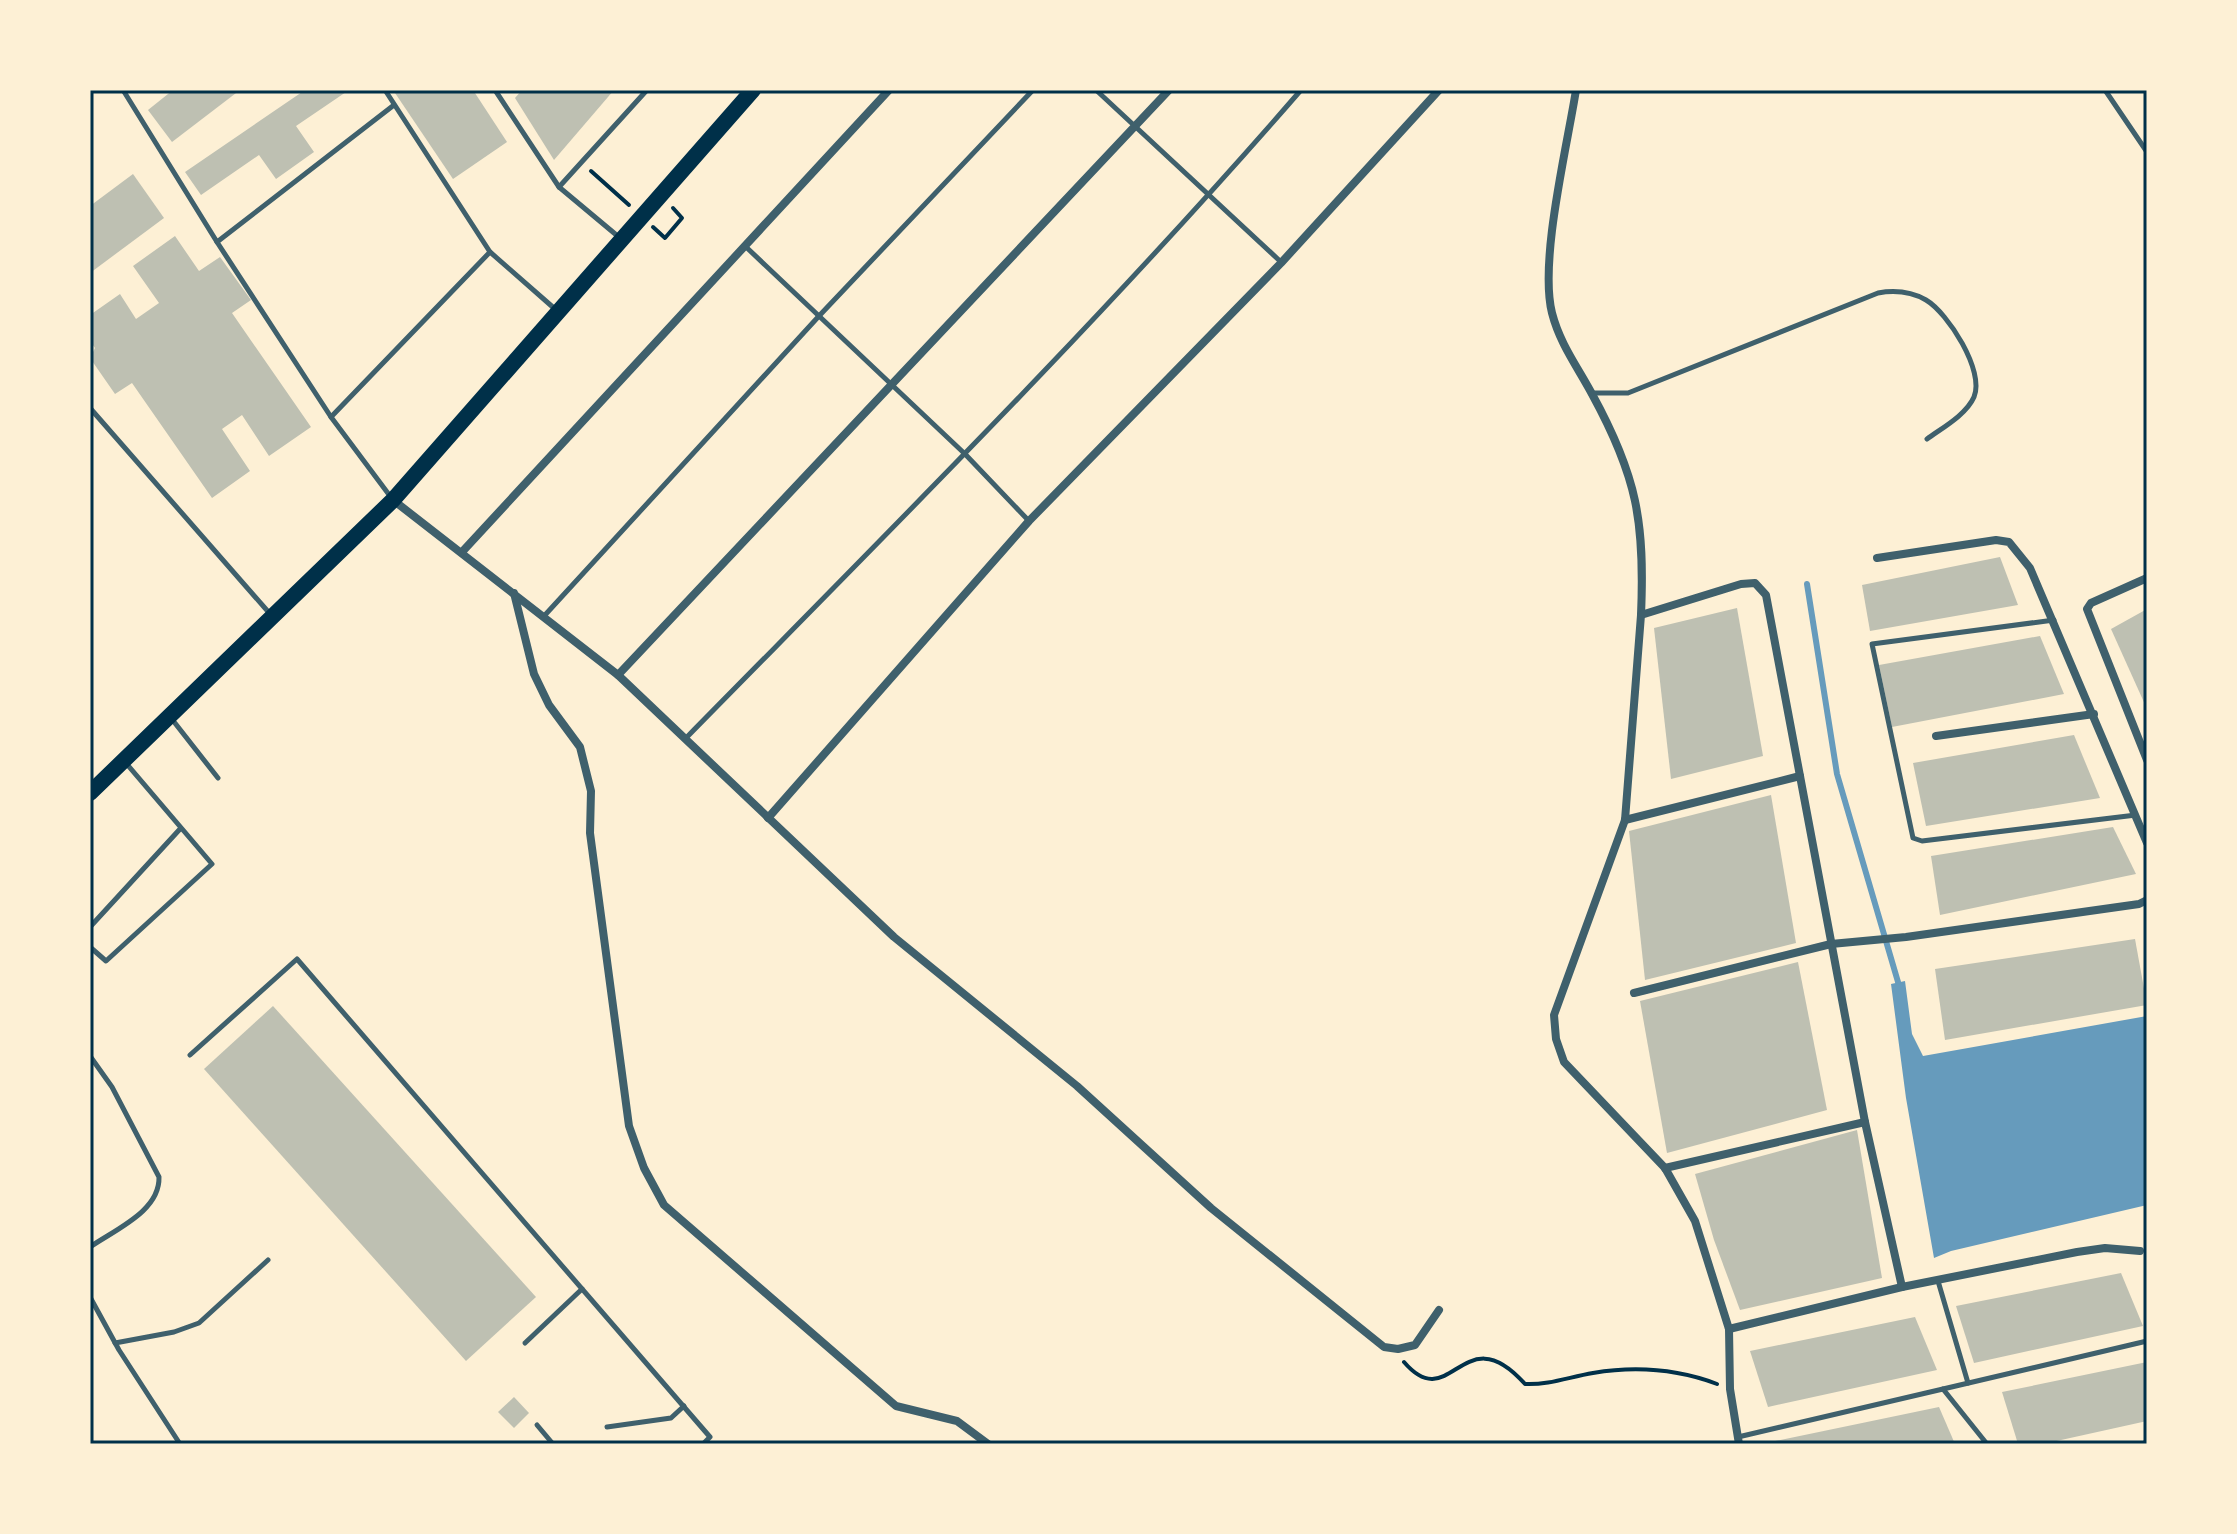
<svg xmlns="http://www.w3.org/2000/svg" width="2237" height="1534" font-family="Lora,serif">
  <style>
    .water { fill: #669bbc }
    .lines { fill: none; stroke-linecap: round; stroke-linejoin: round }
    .stream { stroke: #669bbc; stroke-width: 6 }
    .building { fill: #bec0b2 }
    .path { stroke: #003049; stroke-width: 4 }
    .service { stroke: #3f606c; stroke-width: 5 }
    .minor { stroke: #3f606c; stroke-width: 8 }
    .trunk { stroke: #003049; stroke-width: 16 }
    .neatline { fill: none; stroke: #003049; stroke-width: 3 }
  </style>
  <rect width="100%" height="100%" fill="#fdf0d5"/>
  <path class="water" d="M 1905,981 L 1912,1034 L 1923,1056 L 2147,1016 L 2147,1205 L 1951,1251 L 1934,1258 L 1906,1098 L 1891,984 Z"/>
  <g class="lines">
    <path class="stream" d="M 1807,584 L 1837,774 L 1898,982"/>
  </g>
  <g class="building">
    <path d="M 173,90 L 240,90 L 172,142 L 148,110 Z"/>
    <path d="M 305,90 L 349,90 L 296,126 L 314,152 L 276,179 L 259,155 L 201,195 L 185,172 Z"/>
    <path d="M 393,90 L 473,90 L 507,142 L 453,179 Z"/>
    <path d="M 522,90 L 614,90 L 554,160 L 515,98 Z"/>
    <path d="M 133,174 L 164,218 L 90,273 L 90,206 Z"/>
    <path d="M 175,236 L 199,271 L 220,257 L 251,300 L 232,313 L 311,427 L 269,456 L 242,415 L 222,429 L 250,471 L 212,498 L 132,383 L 115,394 L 90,358 L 95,348 L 90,341 L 90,315 L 120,294 L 136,319 L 159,303 L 133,266 Z"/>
    <path d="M 2000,557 L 2018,605 L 1870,631 L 1862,585 Z"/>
    <path d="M 1737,608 L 1763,756 L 1671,779 L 1654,628 Z"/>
    <path d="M 2147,609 L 2147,709 L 2111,629 Z"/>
    <path d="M 2040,636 L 2064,694 L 1892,727 L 1879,665 Z"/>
    <path d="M 2074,735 L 2100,798 L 1926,826 L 1913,763 Z"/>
    <path d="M 1771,795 L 1796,943 L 1645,980 L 1629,831 Z"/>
    <path d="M 2113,827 L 2136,874 L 1940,915 L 1931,856 Z"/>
    <path d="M 2135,939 L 2147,1005 L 1945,1040 L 1935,969 Z"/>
    <path d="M 1798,962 L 1827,1110 L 1667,1153 L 1640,1001 Z"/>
    <path d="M 273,1006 L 536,1297 L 466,1361 L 204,1069 Z"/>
    <path d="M 1857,1130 L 1882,1278 L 1740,1310 L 1714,1240 L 1695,1174 Z"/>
    <path d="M 2121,1273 L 2143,1326 L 1974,1363 L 1956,1306 Z"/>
    <path d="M 1915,1317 L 1937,1370 L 1768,1407 L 1750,1351 Z"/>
    <path d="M 2147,1362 L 2147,1421 L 2043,1444 L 2018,1444 L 2002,1392 Z"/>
    <path d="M 514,1397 L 529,1413 L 514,1428 L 498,1412 Z"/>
    <path d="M 1939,1407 L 1955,1444 L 1775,1441 Z"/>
  </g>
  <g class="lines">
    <g class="path">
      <path d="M 591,171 L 629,205"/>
      <path d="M 653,227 L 665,238 L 682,218 L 673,208"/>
      <path d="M 1404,1362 C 1451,1417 1463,1314 1525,1384 C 1549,1385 1569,1377 1593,1373 C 1635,1366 1677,1369 1717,1384"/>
    </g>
    <g class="service">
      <path d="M 123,90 L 217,242 L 394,105"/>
      <path d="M 385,90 L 490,252 L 555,309"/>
      <path d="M 495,90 L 559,187"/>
      <path d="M 1096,90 L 1281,262"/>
      <path d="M 2105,90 L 2147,152"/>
      <path d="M 620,238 L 559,187 L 647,90"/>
      <path d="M 217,242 L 331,417"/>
      <path d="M 745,246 L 965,454 L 1028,520"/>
      <path d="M 1591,393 L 1628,393 L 1878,293 C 1895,290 1910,291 1926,300 C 1948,313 1985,371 1974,397 C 1966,415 1942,428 1927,439"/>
      <path d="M 90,408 L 271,615"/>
      <path d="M 390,496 L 331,417 L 490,252"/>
      <path d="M 545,615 L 819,316 L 1033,90"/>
      <path d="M 2054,620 L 1872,644 L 1913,838 L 1922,841 L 2136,815"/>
      <path d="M 171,718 L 218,778"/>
      <path d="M 687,737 C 895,525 1106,315 1301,90"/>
      <path d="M 90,927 L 180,829"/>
      <path d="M 90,947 L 106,961 L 212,864 L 125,762"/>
      <path d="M 190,1055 L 297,959 L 710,1437 L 703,1444"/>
      <path d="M 90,1056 L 112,1087 L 159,1177 C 160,1211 116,1229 90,1247"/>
      <path d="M 1938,1281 L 1968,1383"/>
      <path d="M 90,1297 L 119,1350 L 180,1444"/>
      <path d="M 115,1343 L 174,1332 L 199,1323 L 268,1260"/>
      <path d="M 525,1343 L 582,1289"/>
      <path d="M 1943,1389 L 2147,1341"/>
      <path d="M 537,1425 L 553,1444"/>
      <path d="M 607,1427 L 671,1418 L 684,1406"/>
      <path d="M 1738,1437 L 1943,1389 L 1987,1444"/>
    </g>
    <g class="minor">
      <path d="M 1576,90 C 1567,147 1539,261 1552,313 C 1560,344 1577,366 1592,394 C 1637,476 1645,522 1641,615"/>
      <path d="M 393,500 L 618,675 L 894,937 L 1077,1086 L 1211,1208 L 1384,1347 L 1398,1349 L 1415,1345 L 1439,1310"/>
      <path d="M 462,552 L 889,90"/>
      <path d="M 1877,558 L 1996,540 L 2009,542 L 2030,568 L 2147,843"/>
      <path d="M 2147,578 L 2091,603 L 2087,609 L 2147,760"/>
      <path d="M 514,593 L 534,674 L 549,705 L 580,747 L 591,791 L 590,833 L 629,1126 L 644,1168 L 664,1205 L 896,1406 L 957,1421 L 988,1444"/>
      <path d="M 618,675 L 1169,90"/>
      <path d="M 1936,736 L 2094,714"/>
      <path d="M 768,818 L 1029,521 L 1281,263 L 1439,90"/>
      <path d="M 1625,820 L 1800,776"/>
      <path d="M 1634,993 L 1831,944 L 1906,937 L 2139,904 L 2147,900"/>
      <path d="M 1665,1168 L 1865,1122"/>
      <path d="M 1729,1329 L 1902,1287 L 2077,1252 L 2105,1248 L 2140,1251"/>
      <path d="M 1739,1444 L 1730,1389 L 1729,1329 L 1695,1221 L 1665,1168 L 1564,1062 L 1556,1039 L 1554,1015 L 1625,820 L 1641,615 L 1741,584 L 1755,583 L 1766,595 L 1865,1122 L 1902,1287"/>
      <path d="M 2146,1444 L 2147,1444"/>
    </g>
    <path class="trunk" d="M 90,793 L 393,500 L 753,90"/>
  </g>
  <rect width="2237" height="1534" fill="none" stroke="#fdf0d5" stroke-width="184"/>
  <rect x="92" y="92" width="2053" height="1350" class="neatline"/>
</svg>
